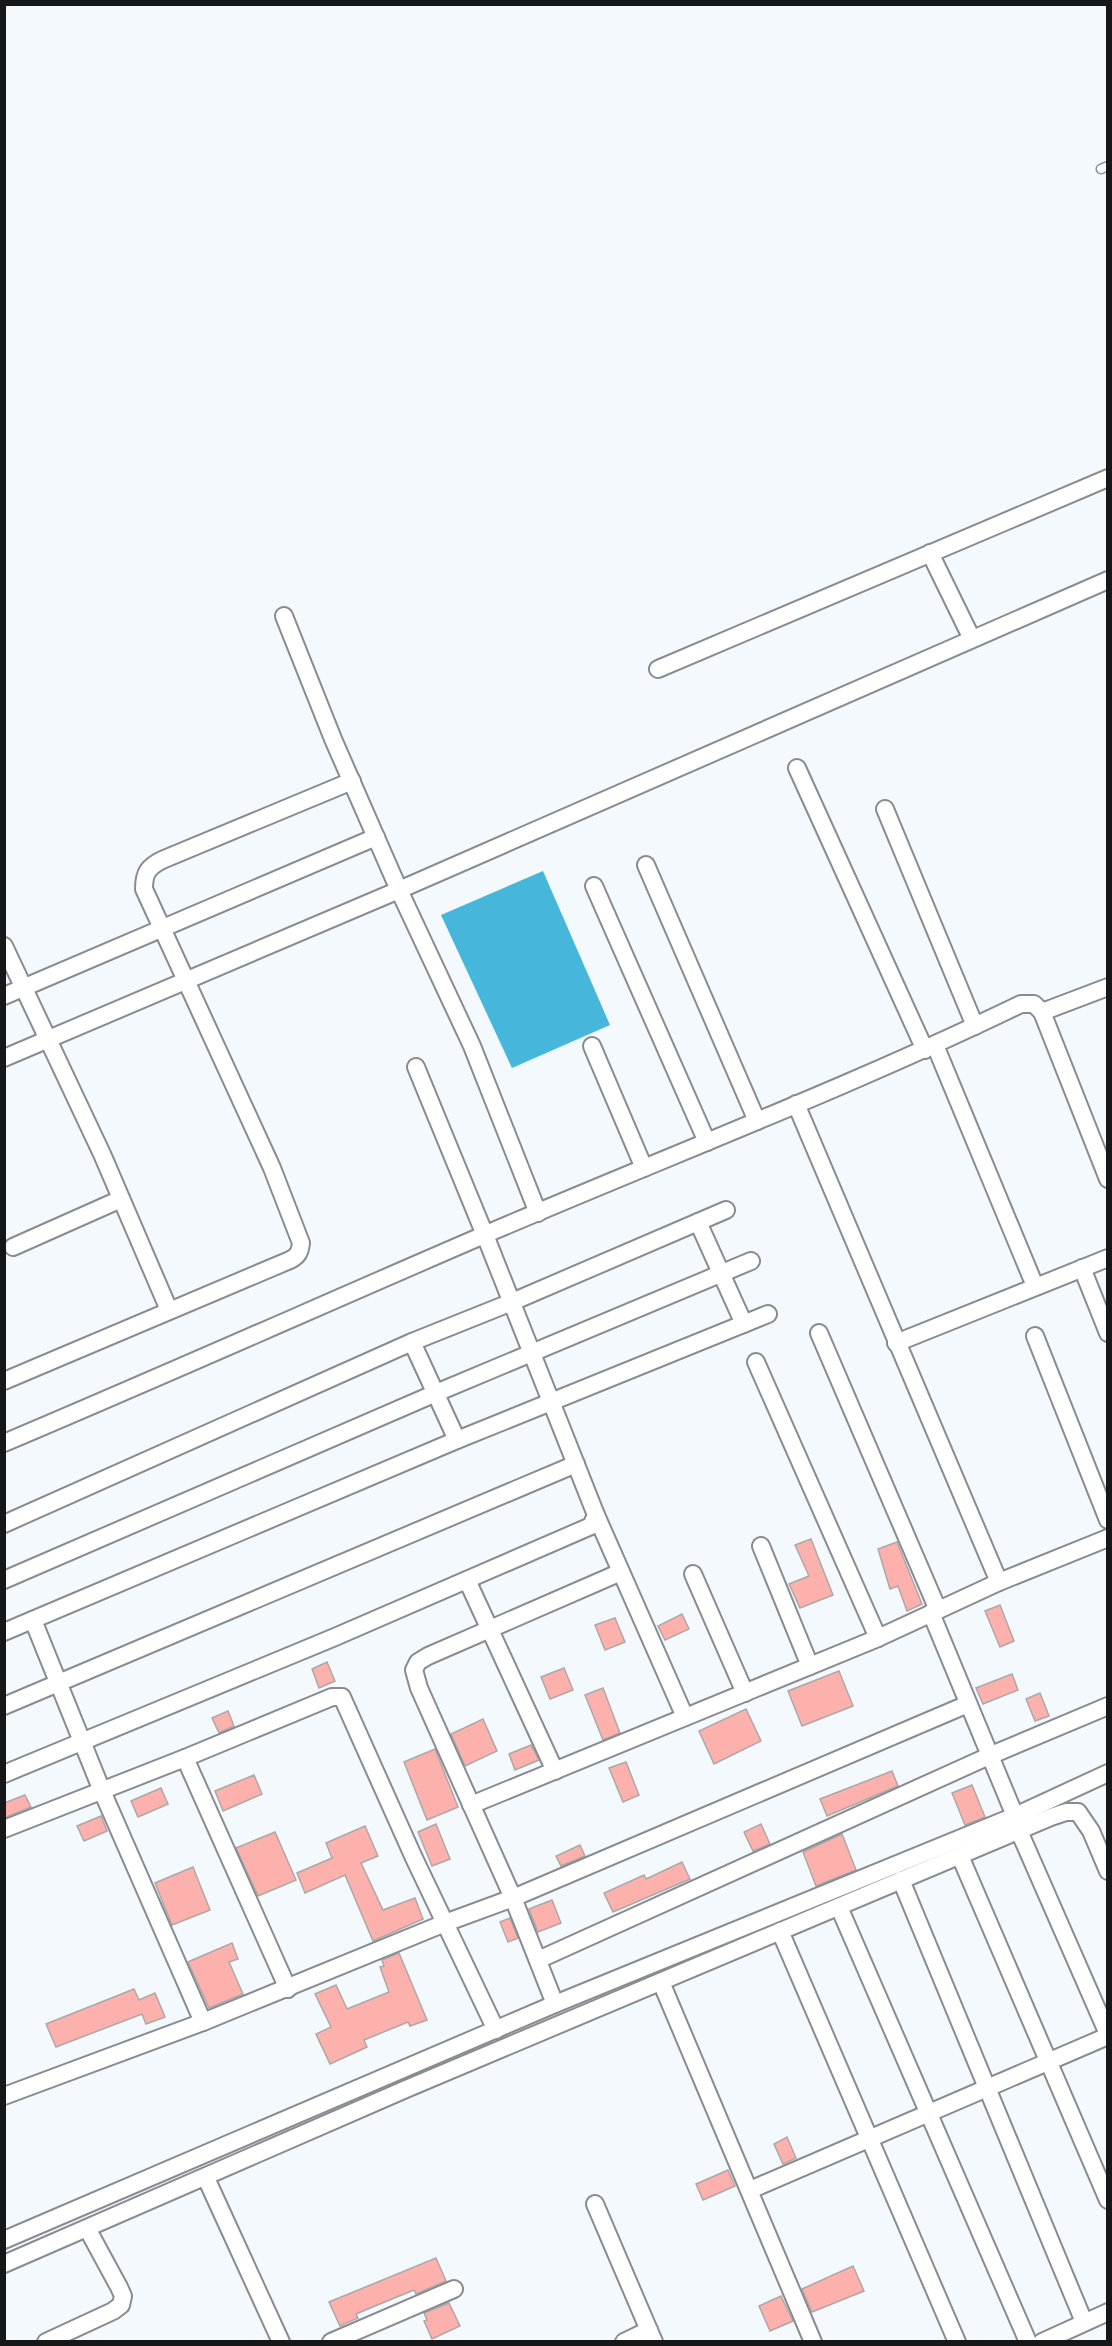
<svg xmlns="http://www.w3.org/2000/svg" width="1112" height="2346" font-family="'Noto Sans',sans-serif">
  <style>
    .water { fill: #46b7db }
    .building { fill: #fdb1ac; stroke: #aea7a6; stroke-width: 1.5 }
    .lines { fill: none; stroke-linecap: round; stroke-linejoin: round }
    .service-casing { stroke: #888c91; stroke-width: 11 }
    .minor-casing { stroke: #888c91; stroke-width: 20 }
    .service { stroke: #fff; stroke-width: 8 }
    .minor { stroke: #fff; stroke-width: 16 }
  </style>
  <rect width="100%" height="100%" fill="#f4f9fe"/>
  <path class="water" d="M 543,871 L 610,1025 L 512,1068 L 441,915 Z"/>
  <g class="building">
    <path d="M 811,1539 L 833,1595 L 800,1608 L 789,1584 L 809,1576 L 795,1545 Z"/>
    <path d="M 897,1542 L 922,1604 L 907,1611 L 898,1586 L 890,1589 L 878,1549 Z"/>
    <path d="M 1000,1605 L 1014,1641 L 1000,1647 L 985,1611 Z"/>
    <path d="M 682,1614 L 689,1629 L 665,1640 L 658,1626 Z"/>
    <path d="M 615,1618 L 625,1642 L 605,1650 L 595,1625 Z"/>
    <path d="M 327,1662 L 335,1681 L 319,1688 L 312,1669 Z"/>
    <path d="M 564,1668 L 573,1690 L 550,1699 L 541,1677 Z"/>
    <path d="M 839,1671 L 853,1706 L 802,1726 L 788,1691 Z"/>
    <path d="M 1012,1674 L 1018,1690 L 983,1704 L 976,1688 Z"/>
    <path d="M 603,1688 L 620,1733 L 603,1740 L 585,1695 Z"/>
    <path d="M 1040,1693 L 1049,1716 L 1035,1721 L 1026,1699 Z"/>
    <path d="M 746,1709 L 761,1741 L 714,1764 L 699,1731 Z"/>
    <path d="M 228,1711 L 234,1726 L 219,1733 L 212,1718 Z"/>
    <path d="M 483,1719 L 497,1751 L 465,1766 L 451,1734 Z"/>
    <path d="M 531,1745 L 539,1760 L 515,1770 L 509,1754 Z"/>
    <path d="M 435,1749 L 458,1807 L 427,1820 L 404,1762 Z"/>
    <path d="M 626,1762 L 639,1795 L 623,1802 L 609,1768 Z"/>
    <path d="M 892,1771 L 898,1786 L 827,1816 L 820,1799 Z"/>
    <path d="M 254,1775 L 262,1794 L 223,1811 L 215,1791 Z"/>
    <path d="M 972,1785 L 985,1817 L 965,1825 L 952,1793 Z"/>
    <path d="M 161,1788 L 168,1804 L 138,1817 L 131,1801 Z"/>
    <path d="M 25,1795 L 31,1807 L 4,1818 L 4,1803 Z"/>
    <path d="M 101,1816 L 107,1831 L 84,1841 L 77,1826 Z"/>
    <path d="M 436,1824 L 450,1859 L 432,1866 L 418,1832 Z"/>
    <path d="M 761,1824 L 770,1844 L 753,1851 L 744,1832 Z"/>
    <path d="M 365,1826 L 378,1856 L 361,1863 L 383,1910 L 415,1898 L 423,1919 L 373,1941 L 345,1875 L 305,1893 L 297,1873 L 332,1858 L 326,1843 Z"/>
    <path d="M 275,1832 L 296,1880 L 258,1896 L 236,1848 Z"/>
    <path d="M 842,1834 L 856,1870 L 816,1886 L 803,1852 Z"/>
    <path d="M 580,1845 L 585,1856 L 561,1866 L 556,1856 Z"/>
    <path d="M 682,1862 L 690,1879 L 613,1912 L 604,1893 L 644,1875 L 646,1879 Z"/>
    <path d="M 193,1867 L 210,1910 L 172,1925 L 155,1883 Z"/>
    <path d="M 552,1900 L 561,1923 L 538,1932 L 529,1909 Z"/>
    <path d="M 510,1918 L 518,1938 L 508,1942 L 500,1922 Z"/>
    <path d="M 232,1943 L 238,1959 L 229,1962 L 243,1994 L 209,2008 L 188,1962 Z"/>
    <path d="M 399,1953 L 427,2020 L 410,2026 L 408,2022 L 364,2040 L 367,2047 L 330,2064 L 316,2034 L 331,2027 L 315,1994 L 336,1985 L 347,2009 L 389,1992 L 380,1967 L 384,1966 L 382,1960 Z"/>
    <path d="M 134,1989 L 139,2000 L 155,1993 L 165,2017 L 146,2024 L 142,2014 L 56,2047 L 46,2024 Z"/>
    <path d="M 787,2137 L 796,2158 L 783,2164 L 774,2144 Z"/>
    <path d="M 728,2170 L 735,2186 L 703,2200 L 696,2184 Z"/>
    <path d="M 436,2258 L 446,2281 L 416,2294 L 414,2290 L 387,2301 L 356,2314 L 358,2318 L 340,2326 L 329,2302 Z"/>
    <path d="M 853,2266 L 864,2291 L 812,2312 L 802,2289 Z"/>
    <path d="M 781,2296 L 793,2321 L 770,2331 L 759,2306 Z"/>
    <path d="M 449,2303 L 460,2326 L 432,2339 L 424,2321 L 427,2320 L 424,2313 Z"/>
  </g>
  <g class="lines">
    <g class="service-casing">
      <path id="service" d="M 1101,169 L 1108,166"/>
    </g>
    <g class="minor-casing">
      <g id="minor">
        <path d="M 930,553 L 972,639"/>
        <path d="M 284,616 L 333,739 L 399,890 L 472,1046 L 538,1213"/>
        <path d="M 658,669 L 1108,478"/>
        <path d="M 797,768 L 925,1050"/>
        <path d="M 885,809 L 975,1026"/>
        <path d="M 646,865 L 757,1121"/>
        <path d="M 594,886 L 707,1142"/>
        <path d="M 4,946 L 102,1154 L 169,1310"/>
        <path d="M 4,996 L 376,837"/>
        <path d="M 1042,1012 L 1108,987"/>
        <path d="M 935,1045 L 1035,1286"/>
        <path d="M 592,1046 L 644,1168"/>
        <path d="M 4,1058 L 399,890 L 1108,580"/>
        <path d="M 796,1104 L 999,1582"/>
        <path d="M 698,1222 L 744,1324"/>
        <path d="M 13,1247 L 121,1199"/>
        <path d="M 1082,1268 L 1108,1333"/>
        <path d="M 819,1333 L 938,1610"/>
        <path d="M 1035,1336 L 1108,1520"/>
        <path d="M 412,1342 L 457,1440"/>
        <path d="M 896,1343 L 1108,1258"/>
        <path d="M 756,1362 L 878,1638"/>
        <path d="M 4,1381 L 290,1260 C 298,1256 300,1252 301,1243 L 272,1168 L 144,889 C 144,873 148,867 162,860 L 352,781"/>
        <path d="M 4,1443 C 165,1375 324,1304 484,1235 C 663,1158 845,1089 1021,1004 L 1034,1004 L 1042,1012 L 1108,1179"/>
        <path d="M 596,1515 L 685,1717"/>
        <path d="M 4,1524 L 412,1342 L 512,1302 L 726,1210"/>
        <path d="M 761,1546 L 810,1666"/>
        <path d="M 693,1574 L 745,1693"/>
        <path d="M 4,1580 L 436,1393 L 751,1261"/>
        <path d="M 467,1580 L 555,1771"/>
        <path d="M 931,1613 L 1015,1816"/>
        <path d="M 33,1620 L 102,1791 L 203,2022"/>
        <path d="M 4,1632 L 457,1440 L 768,1314"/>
        <path d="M 4,1706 L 576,1464"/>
        <path d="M 185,1758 L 288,1989"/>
        <path d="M 4,1774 L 335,1637 L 591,1526 L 596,1515 L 485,1235 L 416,1067"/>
        <path d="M 471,1805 L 878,1638 L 999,1582 L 1108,1538"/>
        <path d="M 4,1829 L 185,1758 L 332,1697 L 342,1697 L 414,1858 L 496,2030"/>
        <path d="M 1019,1831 L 1108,2034"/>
        <path d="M 960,1856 L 1108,2200"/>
        <path d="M 901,1880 L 1084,2322"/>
        <path d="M 839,1907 L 1028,2342"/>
        <path d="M 780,1931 L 957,2342"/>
        <path d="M 538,1960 L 989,1756 L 1108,1706"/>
        <path d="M 661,1982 L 813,2342"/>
        <path d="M 555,2004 L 513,1898 L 419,1688 L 414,1670 L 418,1662 L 428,1656 L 621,1572"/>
        <path d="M 4,2096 L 203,2022 L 445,1923 L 513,1898 L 968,1704"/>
        <path d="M 206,2178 L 281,2342"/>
        <path d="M 750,2190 L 1108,2036"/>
        <path d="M 595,2204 L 654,2342"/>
        <path d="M 4,2240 L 555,2004 L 1015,1816 L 1108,1773"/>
        <path d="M 4,2264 L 406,2089 L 1051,1817 L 1066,1812 L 1078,1812 L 1091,1831 L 1108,1871"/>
        <path d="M 46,2342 L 113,2311 L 121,2305 L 123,2296 L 119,2287 L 88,2230"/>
        <path d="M 331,2342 L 454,2289"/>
        <path d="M 624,2342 L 649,2330"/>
        <path d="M 1042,2342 L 1108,2312"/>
      </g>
    </g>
    <use href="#service" class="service"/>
    <use href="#minor" class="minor"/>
  </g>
  <rect width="1112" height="2346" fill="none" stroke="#151719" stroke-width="12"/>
</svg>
